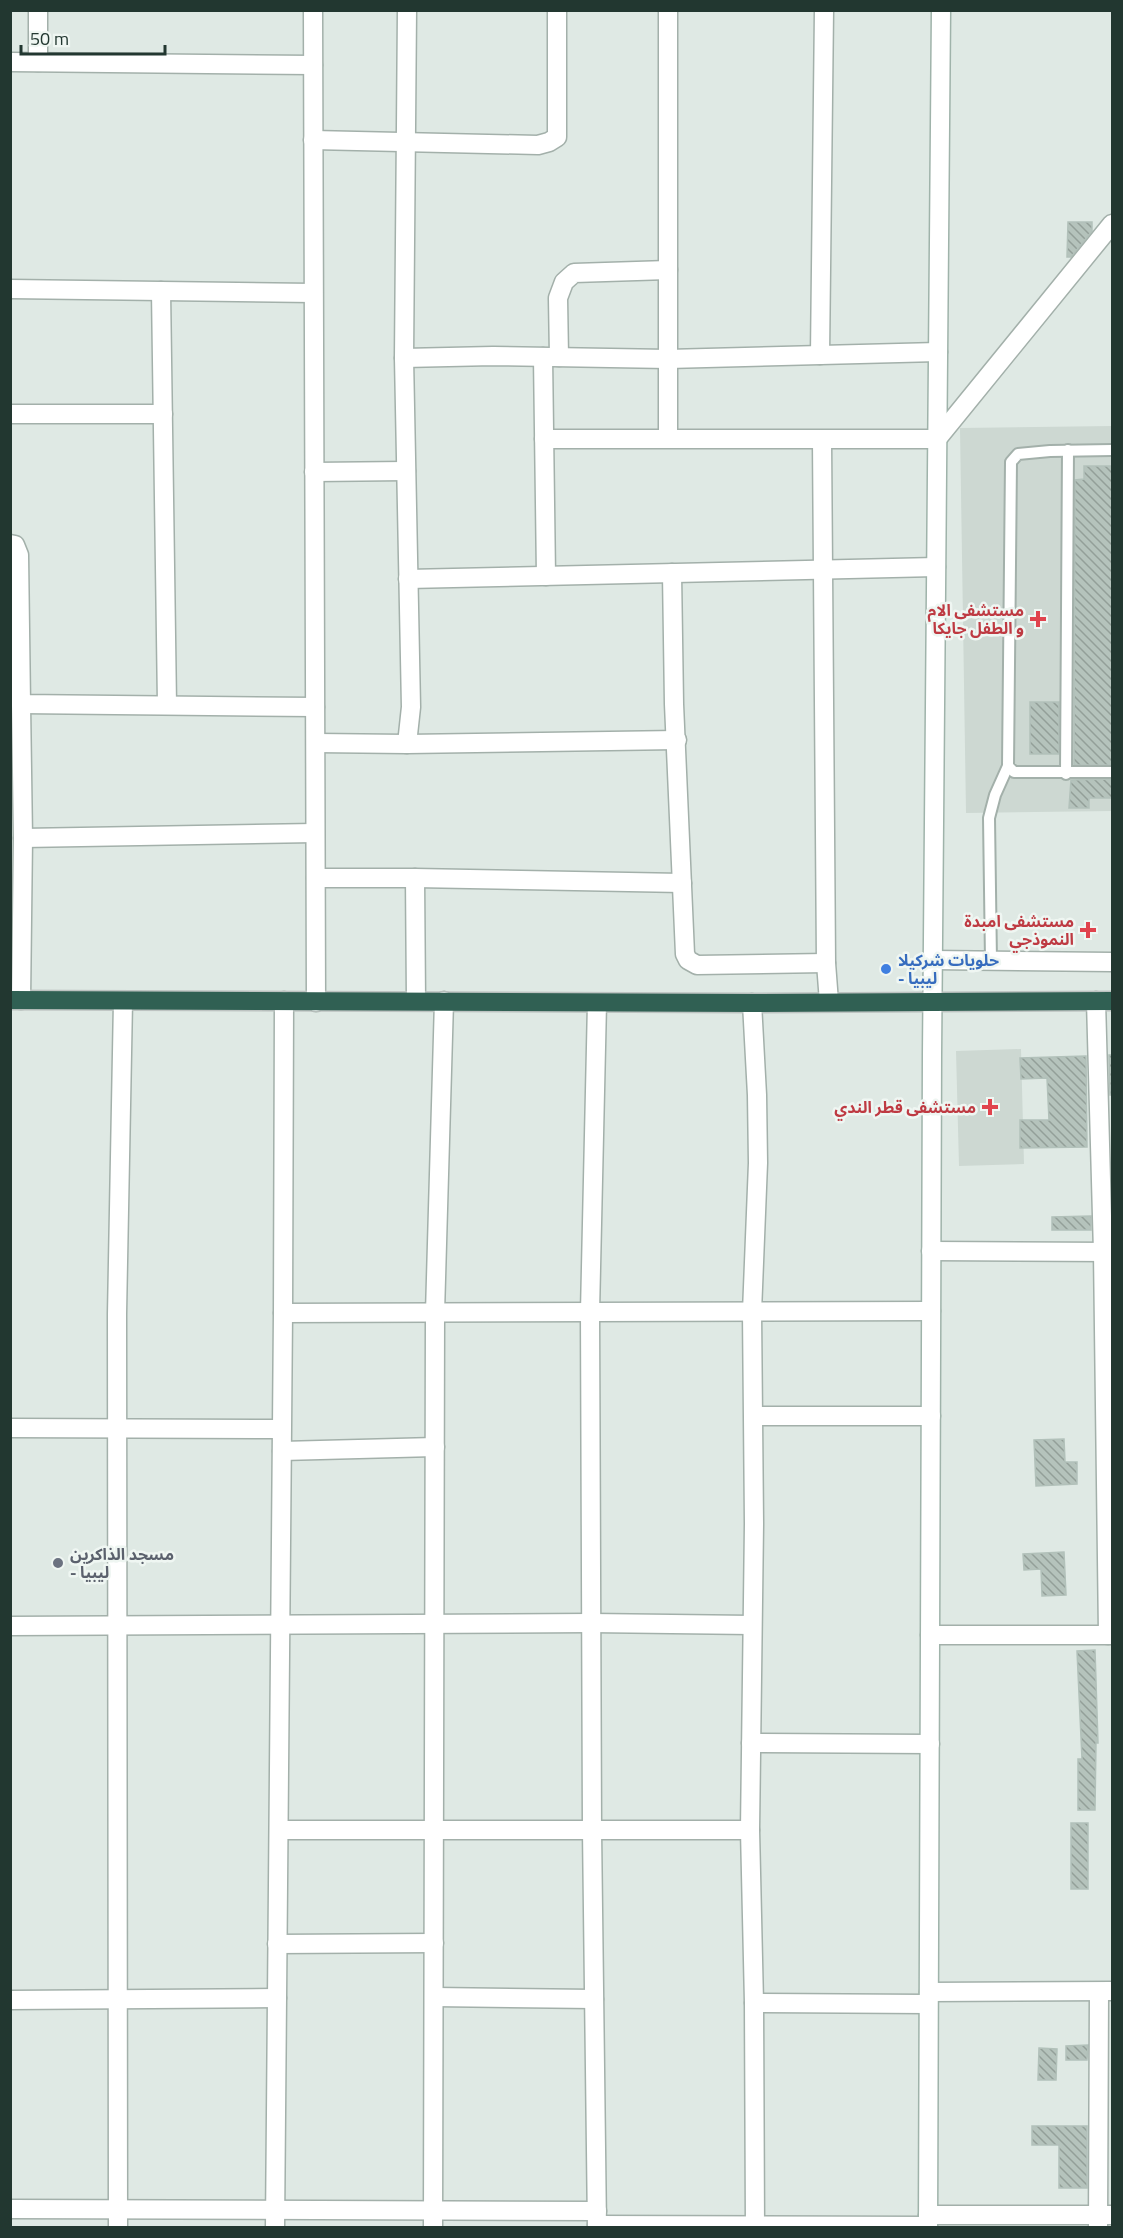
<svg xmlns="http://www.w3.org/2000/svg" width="1123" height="2238" font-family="'Titillium Web','Noto Sans Arabic',sans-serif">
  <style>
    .built { fill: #cdd8d2 }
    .building { fill: url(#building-back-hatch); stroke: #b2c1ba; stroke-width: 1.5 }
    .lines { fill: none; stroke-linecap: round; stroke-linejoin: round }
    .lane-casing { stroke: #a3b0aa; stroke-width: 14 }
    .street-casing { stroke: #a3b0aa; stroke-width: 21 }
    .secondary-casing { stroke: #9fb3aa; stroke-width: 21 }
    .highway-casing { stroke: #bdc3c1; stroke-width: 21 }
    .lane { stroke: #fff; stroke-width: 10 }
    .street { stroke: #fff; stroke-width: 18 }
    .secondary { stroke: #fff; stroke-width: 18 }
    .highway { stroke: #306053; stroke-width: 18 }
    .health-dot { fill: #e0444e; stroke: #eff6f2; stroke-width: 2 }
    .shop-dot { fill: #3f7fe0; stroke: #eff6f2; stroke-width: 2 }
    .worship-dot { fill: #6b7280; stroke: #eff6f2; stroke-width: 2 }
    .labels { text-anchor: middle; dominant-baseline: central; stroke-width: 5; stroke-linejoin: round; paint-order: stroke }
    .health-label { font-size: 16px; font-weight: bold; fill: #be3a42; stroke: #eff6f2; text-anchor: end }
    .shop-label { font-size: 16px; font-weight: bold; fill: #366cbe; stroke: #eff6f2; text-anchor: start }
    .worship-label { font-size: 16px; font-weight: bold; fill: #5b616d; stroke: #eff6f2; text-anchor: start }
  </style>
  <defs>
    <pattern id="building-back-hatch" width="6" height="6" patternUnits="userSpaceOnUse" patternTransform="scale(1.5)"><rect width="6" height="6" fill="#b5c3bc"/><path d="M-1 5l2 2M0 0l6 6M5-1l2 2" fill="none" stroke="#939f99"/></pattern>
  </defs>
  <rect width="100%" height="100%" fill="#dfe9e4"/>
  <g class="built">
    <path d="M 1112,426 L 1112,811 L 966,813 L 960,428 Z"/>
    <path d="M 1021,1049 L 1024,1164 L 959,1166 L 956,1051 Z"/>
  </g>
  <g class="building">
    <path d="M 1068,222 L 1092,222 L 1092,231 L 1071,257 L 1067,257 Z"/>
    <path d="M 1084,466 L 1113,466 L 1113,765 L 1074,765 L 1075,480 L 1084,479 Z"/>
    <rect x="1030" y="702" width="29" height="52"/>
    <path d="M 1113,779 L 1113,798 L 1089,798 L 1089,808 L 1069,808 L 1071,780 Z"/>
    <path d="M 1109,1055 L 1113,1055 L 1113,1095 L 1110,1095 Z"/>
    <path d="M 1086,1056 L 1087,1147 L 1020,1148 L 1020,1120 L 1049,1120 L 1047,1078 L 1021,1079 L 1020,1058 Z"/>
    <path d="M 1091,1216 L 1091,1230 L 1052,1230 L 1052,1217 Z"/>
    <path d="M 1064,1439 L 1065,1462 L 1077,1462 L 1077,1484 L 1036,1486 L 1034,1440 Z"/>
    <path d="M 1064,1552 L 1066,1595 L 1042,1596 L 1041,1569 L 1024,1570 L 1023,1554 Z"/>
    <path d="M 1095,1650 L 1098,1743 L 1096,1743 L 1095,1810 L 1078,1810 L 1078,1759 L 1082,1759 L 1077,1651 Z"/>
    <rect x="1071" y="1823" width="17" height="66"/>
    <path d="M 1088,2045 L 1087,2060 L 1066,2060 L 1066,2046 Z"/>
    <path d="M 1039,2048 L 1057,2049 L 1056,2080 L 1038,2080 Z"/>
    <path d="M 1032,2126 L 1087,2126 L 1087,2188 L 1059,2188 L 1059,2145 L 1032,2145 Z"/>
  </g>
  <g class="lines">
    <g class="lane-casing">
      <g id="lane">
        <path d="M 1112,450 L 1050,451 L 1018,454 L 1011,462 L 1008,766 L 1014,772 L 1112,772"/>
        <path d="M 1066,774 L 1068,450"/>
        <path d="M 991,961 L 989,818 L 995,795 L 1008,766"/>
      </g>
    </g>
    <g class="street-casing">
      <g id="street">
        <path d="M 38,10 L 38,62"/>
        <path d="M 313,10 L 316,1002"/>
        <path d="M 668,10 L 668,438"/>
        <path d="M 10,62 L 313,65"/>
        <path d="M 313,140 L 538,145 L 549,142 L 557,137 L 557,10"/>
        <path d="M 10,289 L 313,293"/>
        <path d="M 161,291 L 167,705"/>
        <path d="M 820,355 L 824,10"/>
        <path d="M 543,357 L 546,576"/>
        <path d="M 559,357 L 558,298 L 564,282 L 574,273 L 668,270"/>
        <path d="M 404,358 L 493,356 L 668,359 L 938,352"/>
        <path d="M 10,414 L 163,414"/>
        <path d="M 544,439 L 937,439 L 1112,224"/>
        <path d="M 822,440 L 826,963 L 829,1002"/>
        <path d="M 314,472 L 406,471"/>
        <path d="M 10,544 L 15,545 L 19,555 L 21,704 L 315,707"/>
        <path d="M 672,573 L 674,704 L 685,954 L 688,960 L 697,965 L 826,963"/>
        <path d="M 408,579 L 936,567"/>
        <path d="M 21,704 L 23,838 L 21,1000"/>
        <path d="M 316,743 L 407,744 L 411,707 L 404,358 L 407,10"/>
        <path d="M 407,744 L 677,740"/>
        <path d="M 23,838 L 315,833"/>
        <path d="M 316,878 L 415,878 L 682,883"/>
        <path d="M 415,878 L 416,1001"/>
        <path d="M 933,960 L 1112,962"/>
        <path d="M 1096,1001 L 1103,1252 L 1108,1635"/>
        <path d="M 752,1003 L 757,1095 L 758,1163 L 752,1312 L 754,1524 L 750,1830 L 754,2003 L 755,2228"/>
        <path d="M 931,1251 L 1112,1252"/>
        <path d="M 283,1313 L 931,1311"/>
        <path d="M 754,1416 L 931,1416"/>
        <path d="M 10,1428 L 281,1429"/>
        <path d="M 282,1451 L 435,1447"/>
        <path d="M 10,1626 L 591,1623 L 752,1625"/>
        <path d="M 930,1635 L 1112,1635"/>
        <path d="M 751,1743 L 930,1744"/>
        <path d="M 280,1830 L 750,1830"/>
        <path d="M 277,1944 L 434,1943"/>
        <path d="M 929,1992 L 1112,1991"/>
        <path d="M 434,1997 L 594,1999"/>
        <path d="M 10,2000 L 277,1998"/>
        <path d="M 754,2003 L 928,2004"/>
        <path d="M 10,2209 L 597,2211"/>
        <path d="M 928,2215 L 1112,2215"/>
        <path d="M 597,2225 L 928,2226"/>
        <path d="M 118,2228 L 117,1314 L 123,1001"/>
        <path d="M 275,2228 L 283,1313 L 284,1001"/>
        <path d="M 433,2228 L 435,1313 L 444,1001"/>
        <path d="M 597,2228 L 592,1830 L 590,1312 L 597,1003"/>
        <path d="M 1098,2228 L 1099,1992"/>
      </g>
    </g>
    <g class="secondary-casing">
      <path id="secondary" d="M 928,2228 L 932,1055 L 941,10"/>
    </g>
    <g class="highway-casing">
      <path id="highway" d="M 10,1000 L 752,1003 L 1112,1001"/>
    </g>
    <use href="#lane" class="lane"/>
    <use href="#street" class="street"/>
    <use href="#secondary" class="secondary"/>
    <use href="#highway" class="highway"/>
  </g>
  <g class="health-dot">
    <path d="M1035 610h6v6h6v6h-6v6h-6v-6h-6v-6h6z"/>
    <path d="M1085 921h6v6h6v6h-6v6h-6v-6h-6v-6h6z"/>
    <path d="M987 1098h6v6h6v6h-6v6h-6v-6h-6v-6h6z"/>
  </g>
  <circle class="shop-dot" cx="886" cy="969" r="6"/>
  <circle class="worship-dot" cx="58" cy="1563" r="6"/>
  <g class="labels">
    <g class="health-label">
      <text x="1024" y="610">مستشفى الام<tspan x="1024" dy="18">و الطفل جايكا</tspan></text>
      <text x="1074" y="921">مستشفى امبدة<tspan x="1074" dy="18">النموذجي</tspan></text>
      <text x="976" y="1107">مستشفى قطر الندي</text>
    </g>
    <g class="shop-label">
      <text x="898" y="960">حلويات شركيلا<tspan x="898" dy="18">- ليبيا</tspan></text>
    </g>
    <g class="worship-label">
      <text x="70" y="1554">مسجد الذاكرين<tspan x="70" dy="18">- ليبيا</tspan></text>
    </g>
  </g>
  <rect width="1123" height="2238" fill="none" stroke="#223730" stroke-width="24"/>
  <path d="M21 45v9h144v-9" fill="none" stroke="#223730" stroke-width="3"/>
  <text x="30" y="45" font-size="18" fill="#223730" stroke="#eff6f2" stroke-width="4.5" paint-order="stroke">50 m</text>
</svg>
